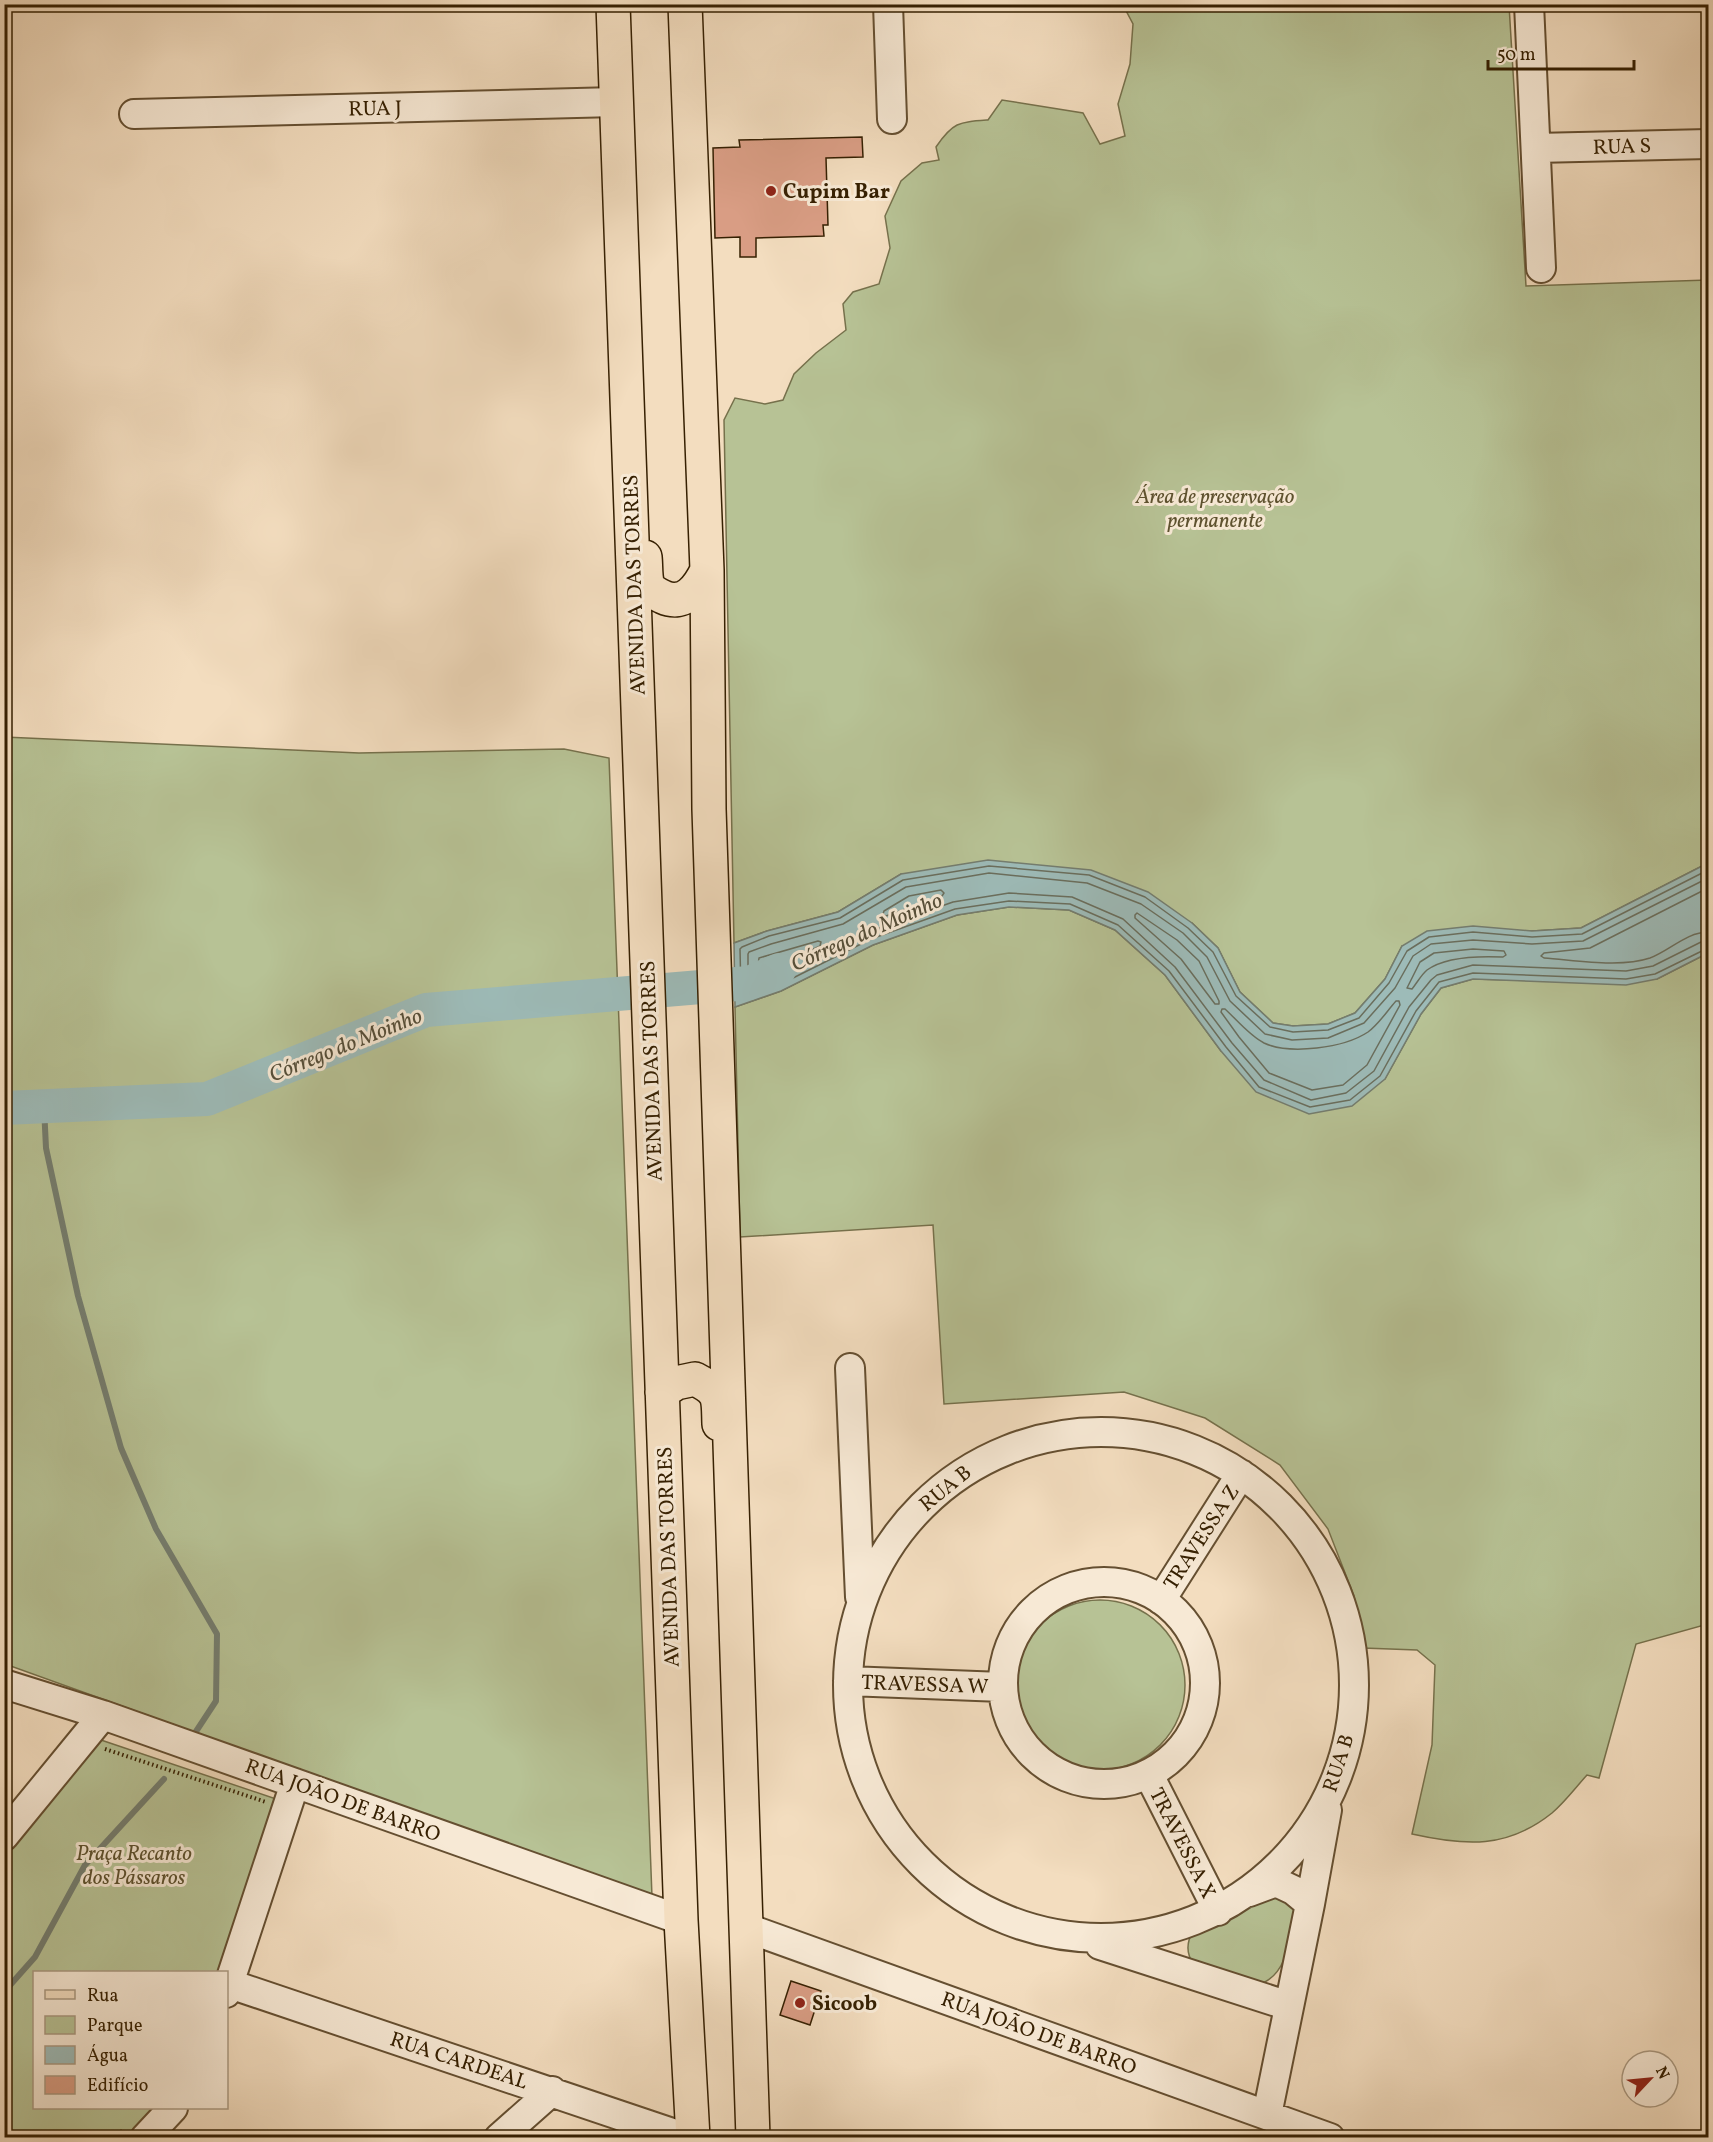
<svg xmlns="http://www.w3.org/2000/svg" width="1713" height="2142" viewBox="0 0 1713 2142" font-family="Vollkorn,serif">
<rect width="100%" height="100%" fill="#f3ddbf"/>
<filter id="stains"><feTurbulence type="fractalNoise" baseFrequency=".00333" numOctaves="4"/><feColorMatrix values="0 0 0 0 .2 0 0 0 0 .09 0 0 0 0 .02 0 0 0 .5 -.17"/></filter>
<radialGradient id="worn" r=".72"><stop offset=".6" stop-color="#630" stop-opacity="0"/><stop offset="1" stop-color="#630" stop-opacity=".3"/></radialGradient>
<path fill="#b7c295" stroke="#76714c" stroke-width="1.5" d="M1123,5H1509L1526,286L1708,280V863L1581,928L1532,931L1402,946L1385,979L1355,1013L1328,1024L1293,1026L1273,1023L1240,992L1218,948L1192,923L901,874L838,912L767,931L734,943L724,420L735,398L765,404L783,400L794,374L816,353L846,330L843,304L853,292L879,284L890,248L885,216L901,181L922,163L939,160L936,147C953,122 959,122 988,120L1002,100L1083,113L1100,144L1125,136L1118,104L1130,64L1133,24Z
M4,737L359,753L564,749L609,758L652,1897L5,1664Z
M1009,907L1069,910L1115,930L1165,975L1221,1051L1385,1079L1421,1014L1441,988L1473,979L1546,981L1657,979L1708,953V1624L1636,1644L1599,1778L1587,1775C1576,1787 1565,1802 1552,1813C1507,1849 1466,1846 1412,1834L1432,1745L1435,1665L1417,1650L1363,1648L1354,1596L1328,1529L1280,1465L1205,1418L1124,1392L944,1404L933,1225L740,1237L735,1007L781,991L873,945L957,915Z
M1015 1685a85 85 0 1 1 170 0a85 85 0 1 1-170 0Z
M98,1739L279,1800L223,1972H34V2108H165L136,2137L5,2138V1854Z
M1282,1893L1295,1910C1289,1938 1289,1976 1257,1985L1194,1965C1186,1954 1186,1943 1193,1931L1259,1894Z"/>
<path fill="#9dbbb8" stroke="#747d6f" stroke-width="1.5" d="M988,860L1091,870L1148,892L1192,923L1218,948L1240,992L1273,1023L1293,1026L1328,1024L1355,1013L1385,979L1402,946L1427,931L1473,926L1532,931L1581,928L1708,863V953L1657,979L1626,985L1473,979L1441,988L1421,1014L1385,1079L1352,1106L1309,1114L1256,1092L1221,1051L1165,975L1115,930L1069,910L1009,907L957,915L873,945L781,991L735,1007L734,943L767,931L838,912L901,874Z"/>
<g fill="none" stroke-linecap="round" stroke-linejoin="round">
<path stroke="#6a6e5d" stroke-width="1.5" d="M1708,870L1582,934L1532,937L1473,932L1429,937L1407,951L1389,983L1359,1018L1328,1030L1293,1032L1270,1027L1236,996L1213,952L1188,928L1145,897L1089,875L989,866L903,880L840,918L769,936L742,947L740,949L741,994L745,997L779,985L871,939L955,909L1009,901L1070,904L1118,925L1169,971L1226,1047L1259,1087L1310,1107L1350,1100L1380,1076L1416,1011L1439,982L1473,973L1626,979L1655,974L1708,948
M1708,878L1583,941L1532,944L1473,940L1431,944L1413,956L1395,988L1364,1023L1328,1038L1292,1040L1265,1034L1230,1001L1207,957L1183,933L1141,904L1087,883L989,873L906,887L843,924L771,944L749,952L748,954V984L752,987L776,978L868,932L953,902L1009,893L1072,897L1123,919L1175,967L1232,1043L1264,1080L1311,1100L1346,1093L1374,1071L1409,1007L1431,980L1437,975L1473,965L1626,971L1653,966L1701,942L1708,941
M1708,888L1590,948L1544,953L1541,956L1544,958C1575,960 1620,968 1650,958C1669,951 1687,932 1708,932
M941,890L944,893L942,896L886,916L883,914L884,911L909,896Z
M1137,913L1177,940L1199,961L1219,1001V1004H1215L1181,959L1135,918V915Z
M818,941L821,942L820,946L760,974L757,973L759,958Z
M1473,949L1504,951L1506,955L1503,957C1481,956 1446,956 1427,970C1421,975 1417,983 1412,989L1407,988L1420,962L1434,953Z
M1396,1001H1399L1400,1005L1367,1065L1343,1085L1312,1090L1269,1073L1239,1037L1221,1012L1222,1009H1225C1237,1020 1250,1036 1264,1043C1290,1055 1344,1048 1368,1032C1379,1024 1387,1011 1396,1001Z"/>
<path stroke="#747d6f" stroke-width="6" d="M44,1107L46,1148L78,1296L121,1448L156,1529L217,1634L216,1701L195,1733
M4,1992L35,1957L85,1865L164,1779"/>
<path stroke="#9dbbb8" stroke-width="34" d="M4,1108L207,1099L426,1010L749,983L779,970"/>
</g>
<path fill="#d99d84" stroke="#362002" stroke-width="1.5" d="M862,137L863,157L826,158L828,225H823L824,236L756,238V257H740V237L715,238L713,148L740,147L739,140Z
M791,1981L821,1991L810,2025L780,2015Z"/>
<g fill="none" stroke-linecap="round" stroke-linejoin="round">
<g stroke="#654f31" stroke-width="32">
<path id="minor" d="M888,4L892,119
M1529,4L1541,268
M134,114L616,102
M1536,148L1708,144
M850,1368L860,1597
M848 1685a253 253 0 1 1 506 0a253 253 0 1 1-506 0Z
M1003 1683a101 101 0 1 1 202 0a101 101 0 1 1-202 0Z
M1161,1600L1241,1474
M848,1681L1002,1687
M4,1684L103,1715L681,1920
M1149,1775L1218,1911
M4,1836L103,1715
M1249,1892L1276,1882L1293,1890L1310,1904
M747,1928L1330,2138
M1100,1945L1289,2006
M230,1984L687,2138
M226,1993L295,1783
M1267,2115L1310,1904L1327,1810
M145,2138L173,2108
M499,2138L552,2091"/>
</g>
<g stroke="#362002" stroke-width="36">
<path id="major" d="M613,4L681,1920L693,2138
M685,4L707,570L709,809L753,2138
M645,557C646,566 645,578 648,586C652,592 657,594 663,597C685,607 699,587 707,570
M662,1392L676,1383L695,1379C721,1392 718,1397 719,1424"/>
</g>
<path stroke="#362002" stroke-width="4" stroke-dasharray="1.5 3" stroke-linecap="butt" d="M105,1749L266,1802
M115,2138L123,2130"/>
<use href="#minor" stroke="#f7e9d5" stroke-width="28"/>
<use href="#major" stroke="#f3ddbf" stroke-width="33"/>
</g>
<g fill="#8f2418" stroke="#f7e9d5" stroke-width="2">
<circle cx="771" cy="191" r="6"/>
<circle cx="800" cy="2003" r="6"/>
</g>
<g text-anchor="middle" stroke-width="6" stroke-linejoin="round" paint-order="stroke">
<g font-size="21" fill="#362002" stroke="#f7e9d5">
<text transform="translate(375 108) rotate(-1)" y="7">RUA J</text>
<text transform="translate(1622 146) rotate(-2)" y="7">RUA S</text>
<text transform="translate(634 585) rotate(-92)" y="7">AVENIDA DAS TORRES</text>
<text transform="translate(651 1071) rotate(-92)" y="7">AVENIDA DAS TORRES</text>
<text transform="translate(945 1488) rotate(-39)" y="7">RUA B</text>
<text transform="translate(1201 1537) rotate(-57)" y="7">TRAVESSA Z</text>
<text transform="translate(668 1557) rotate(-92)" y="7">AVENIDA DAS TORRES</text>
<text transform="translate(925 1684) rotate(2)" y="7">TRAVESSA W</text>
<text transform="translate(1338 1763) rotate(-72)" y="7">RUA B</text>
<text transform="translate(343 1800) rotate(20)" y="7">RUA JOÃO DE BARRO</text>
<text transform="translate(1183 1843) rotate(63)" y="7">TRAVESSA X</text>
<text transform="translate(1039 2033) rotate(20)" y="7">RUA JOÃO DE BARRO</text>
<text transform="translate(459 2060) rotate(18)" y="7">RUA CARDEAL</text>
</g>
<g font-size="21" font-weight="bold" fill="#362002" stroke="#f7e9d5" text-anchor="start">
<text x="783" y="198">Cupim Bar</text>
<text x="812" y="2010">Sicoob</text>
</g>
<g font-size="21" font-style="italic" fill="#5d512e" stroke="#f7e9d5">
<text x="1215" y="503">Área de preservação<tspan x="1215" dy="24">permanente</tspan></text>
<text x="134" y="1860">Praça Recanto<tspan x="134" dy="24">dos Pássaros</tspan></text>
</g>
<g font-size="22" font-style="italic" fill="#554e39" stroke="#f7e9d5">
<text transform="translate(866 931) rotate(-24)" y="8">Córrego do Moinho</text>
<text transform="translate(345 1044) rotate(-22)" y="8">Córrego do Moinho</text>
</g>
</g>
<rect width="1713" height="2142" fill="none" stroke="#f3ddbf" stroke-width="24"/>
<rect x="6" y="6" width="1701" height="2130" fill="none" stroke="#362002" stroke-width="3"/>
<rect x="12" y="12" width="1689" height="2118" fill="none" stroke="#362002" stroke-width="1.5"/>
<rect x="33" y="1971" width="195" height="138" fill="#f7e9d5" stroke="#aa9981" stroke-width="1.5"/>
<rect x="45" y="1990" width="30" height="9" fill="#f3ddbf" stroke="#aa9981" stroke-width="1.5"/>
<text x="87" y="2001" font-size="18" fill="#362002">Rua</text>
<rect x="45" y="2016" width="30" height="18" fill="#b7c295" stroke="#aa9981" stroke-width="1.5"/>
<text x="87" y="2031" font-size="18" fill="#362002">Parque</text>
<rect x="45" y="2046" width="30" height="18" fill="#9dbbb8" stroke="#aa9981" stroke-width="1.5"/>
<text x="87" y="2061" font-size="18" fill="#362002">Água</text>
<rect x="45" y="2076" width="30" height="18" fill="#d99d84" stroke="#aa9981" stroke-width="1.5"/>
<text x="87" y="2091" font-size="18" fill="#362002">Edifício</text>
<g transform="translate(1650 2079) rotate(64)"><circle r="28" fill="#f7e9d5" stroke="#aa9981" stroke-width="1.5"/>
<path d="M0-4.5L10 22L0 15L-10 22Z" fill="#8f2418"/>
<text y="-9" font-size="16" font-weight="bold" text-anchor="middle" fill="#362002">N</text>
</g>
<path d="M1488 60v9h146v-9" fill="none" stroke="#362002" stroke-width="3"/>
<text x="1497" y="60" font-size="18" fill="#362002" stroke="#f7e9d5" stroke-width="4.5" paint-order="stroke">50 m</text>
<rect width="100%" height="100%" filter="url(#stains)"/>
<rect width="100%" height="100%" fill="url(#worn)"/>
</svg>
